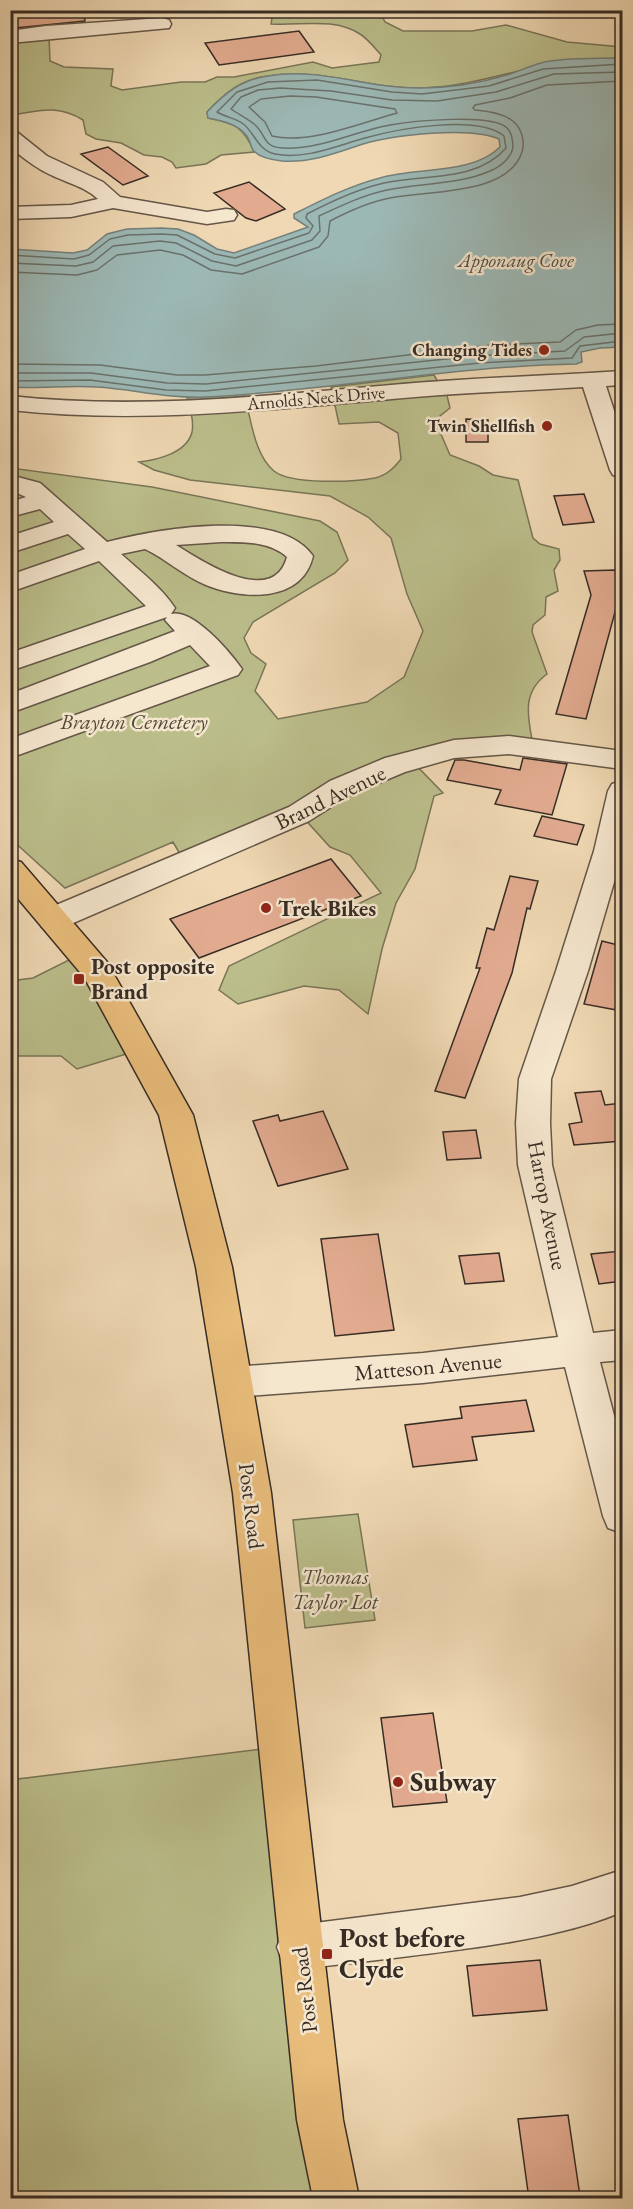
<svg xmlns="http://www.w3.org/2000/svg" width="633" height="2209" viewBox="0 0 633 2209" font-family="'EB Garamond',serif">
<rect width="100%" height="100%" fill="#efd8b3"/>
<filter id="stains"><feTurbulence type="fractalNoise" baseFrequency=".00333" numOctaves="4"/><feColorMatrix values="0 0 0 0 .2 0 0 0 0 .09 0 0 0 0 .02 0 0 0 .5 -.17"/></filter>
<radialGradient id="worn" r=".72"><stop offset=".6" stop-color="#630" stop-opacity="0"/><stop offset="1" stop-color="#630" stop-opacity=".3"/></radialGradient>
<path fill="#bbbe8b" stroke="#797558" stroke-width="1.5" d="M277,11C312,11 345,14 380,12L385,22L403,31H472L506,25L567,42L622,47V58C602,59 579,58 558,62C513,71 470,86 423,88C370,90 323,67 268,76C241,79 225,93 207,112L208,118C234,123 244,127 254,152L221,155L206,164L176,168L172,162L162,157L144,155L121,143L96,139L86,134L83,120C57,104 39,111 11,115V41L49,37L50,61L64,67L113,69L111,86L122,90L181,82H205L217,77H234L313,62L332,68L379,62L381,55C375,48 368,39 360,34C333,17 301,26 271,24L273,12Z
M434,375L441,387H445L450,408L440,416L437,425L450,455L479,466L493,475L518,480L533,538L540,544L559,549L560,560L554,570L558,591L546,597L545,615L533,625L532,632L547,674C521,693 528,717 533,745L412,761L443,793L434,796L415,869L396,903L382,949L368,1014L339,990L304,986L238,1004L219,990L229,966L381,893L350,855L330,847L300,814L184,861L173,842L65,888L11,839V468L152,487L320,521L337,532L348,560L335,573L253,622L244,638L251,653L266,664L255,691L278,719L367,702L404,677L423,631L407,594L391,538L368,517L330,496L190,480L154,470L139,462C157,460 187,453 192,432C194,422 190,407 187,398L244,394C251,418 254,455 274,471C291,485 354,482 375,478C387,475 394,468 401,459L398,433L379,422L339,424L331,387Z
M83,953L136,1051L77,1069L61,1056H11L10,981L33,978Z
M358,1514L375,1620L305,1628L293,1520Z
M279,1747L325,2091L345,2198H11L10,1780Z"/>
<path fill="#9cb8b5" stroke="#74807b" stroke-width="1.5" d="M622,58V347L600,348L581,352L582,362L576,364C452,366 329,391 205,397C168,399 133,389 97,387C68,385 39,389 11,387V249L73,253L87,250L107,234L127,229L161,228L178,229L194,235L217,249L234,253L308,227L294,218V214C322,200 349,186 380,178C417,167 472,175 500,147L499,139C470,126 394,135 363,144C336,153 311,163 282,161C273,160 259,158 253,150C250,145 250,138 245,134C236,123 221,121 208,118L207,112C225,93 241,80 268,76C320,67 369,89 421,88C449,88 480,83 507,75C518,72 529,66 541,63C564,57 598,59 622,58Z"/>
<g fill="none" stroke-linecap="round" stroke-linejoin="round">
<path stroke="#6a726c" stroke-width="1.5" d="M290,96L316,97L395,109L397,113C361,123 308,145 272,136L265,122L249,107L261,99Z
M10,255L74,259L89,255L110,239L128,235L161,234L177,235L215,254L235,258L309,233L313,226L306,218L307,214C332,201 357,189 384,183C425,174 477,182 506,148L504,136C477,114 397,129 365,138C336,146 305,160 275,154C257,150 255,132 242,123C235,118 225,117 217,112L237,92L268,82L317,80L392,92L422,94L489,86L543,69L622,64
M10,263L76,266L93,262L113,246L160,241L176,243L212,261L236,266L312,240L320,231L319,216C341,206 363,195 387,190C421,183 458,185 490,171C500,167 513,157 513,145C512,138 512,133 507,128C492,113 413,121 390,125C355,131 320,150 283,148C261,147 267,134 254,124C247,118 238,114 231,109L241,97L258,90L280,88L331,91L392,100L437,101L496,92L554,74L622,72
M10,272L77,275L97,270L117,255L160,250L183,255L211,270L242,274L319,247L328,236L330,221C349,211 369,202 390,198C427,190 508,196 522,152C525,142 522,129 514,122C504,113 488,111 475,110L473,108L475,105L510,98L547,85L622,81
M10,364L100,365L177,375H205L316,366L491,345L560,342L576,330L598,325L622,324
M10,373H91L167,383L206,384L475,356L565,351L584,337L622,333
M10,381L90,380L166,390L205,391L480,363L572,358L580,346L622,341"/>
</g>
<path fill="#e2ab90" stroke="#372c24" stroke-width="1.5" d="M10,10H84L85,21L15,28L10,23Z
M299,31L314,52L219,65L205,43Z
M108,147L148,176L123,185L81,154Z
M249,182L285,209L256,221L246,218L214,193Z
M466,419L488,420V442H466Z
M584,494L594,522L563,525L554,496Z
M615,570L621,590L586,719L556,714L591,595L584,571Z
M523,758L567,764L552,815L495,804L501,790L447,780L455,760H464L520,770Z
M542,816L584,825L577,845L534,836Z
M331,859L361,896L199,958L170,919Z
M510,876L538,881L530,909L527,908L512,973L465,1098L435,1091L480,968H476L487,928L494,930Z
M602,941L622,946V1011L584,1004Z
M601,1091L605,1105L622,1103V1141L574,1145L569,1124L582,1122L575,1093Z
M323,1111L348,1169L278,1186L253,1121L278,1115L280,1121Z
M476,1130L481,1158L447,1160L443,1132Z
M378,1234L394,1330L335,1336L321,1239Z
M622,1251V1281L599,1284L591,1254Z
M499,1253L504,1281L465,1284L459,1256Z
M526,1400L534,1431L472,1437L477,1460L413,1467L405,1425L462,1418L460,1407Z
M433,1713L447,1802L393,1807L381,1718Z
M540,1960L547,2010L473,2016L467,1966Z
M568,2115L580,2196L529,2199L518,2119Z"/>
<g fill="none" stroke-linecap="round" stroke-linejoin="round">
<g stroke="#655748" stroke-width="3">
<path id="minor" d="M162,18L169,20L171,24L169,28L10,43V31L46,26Z
M10,130L17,132L47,156L103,182L120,197L207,212L226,209L234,210L237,215L234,220L207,224L113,208L71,217L10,219V207L71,205L98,199C84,186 67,183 51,175C36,168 23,158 10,147Z
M622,371V385L606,386L622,435V477L613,475L610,470L583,387C519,391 455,393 392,399C264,410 139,424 10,410V396C138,410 263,396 391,385C468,378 545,376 622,371Z
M10,475L40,483L107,542C157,529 279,507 313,556C302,603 243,600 206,585C184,576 166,559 145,549L121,554C140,571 161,587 175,608L171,614C193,608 230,652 242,669L238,675L10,758V739L210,666L190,645L150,662L10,713V694L175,631L165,620L167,617L10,671V653L146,606L99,561L10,592V575L85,549L68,534L10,553V536L54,522L40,509L10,517V502L26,497L10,490ZM221,542C243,542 269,541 287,557C273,609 200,560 176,545Z
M509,736L622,751V769L509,754L454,758L405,772L350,795L309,821L64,927L53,930L42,927L38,919L42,911L289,807L330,781L385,758L454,740Z
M622,781V855L588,971L551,1079L550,1123L552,1165L593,1333L622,1330V1360L600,1362L622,1446V1533L608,1528L603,1516L565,1367L423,1383L233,1397L220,1393L215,1382L220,1371L233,1367L423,1353L558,1337L518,1165L516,1123L519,1079L556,971L594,851L608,791L612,784Z
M622,1870V1912C578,1930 532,1939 485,1946C423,1955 361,1962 299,1969L283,1963L277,1947L283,1931L299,1925L520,1897L572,1886Z"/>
</g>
<g stroke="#372c24" stroke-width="3">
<path id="major" d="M10,859L21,862L107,962L193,1115L232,1267L271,1493L343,2120L359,2198H313L297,2120L233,1493L196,1267L159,1115L84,977L10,889Z"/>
</g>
<use href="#minor" fill="#f5e6ce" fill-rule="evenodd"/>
<use href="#major" fill="#e8bc7a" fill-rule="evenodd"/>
</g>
<g fill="#8f2418" stroke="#f5e6ce" stroke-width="2">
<circle cx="544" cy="350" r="6"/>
<circle cx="547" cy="426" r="6"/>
<circle cx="266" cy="908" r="6"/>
<rect x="73" y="973" width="12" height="12" rx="3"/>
<circle cx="398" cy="1782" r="6"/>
<rect x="321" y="1948" width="12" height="12" rx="3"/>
</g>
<g text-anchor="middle" stroke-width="5" stroke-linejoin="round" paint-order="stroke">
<g font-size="18" font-weight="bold" fill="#372c24" stroke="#f5e6ce" text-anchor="end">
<text x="532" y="356">Changing Tides</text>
<text x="535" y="432">Twin Shellfish</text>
</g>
<g font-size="18" fill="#372c24" stroke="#f5e6ce">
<text transform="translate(316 398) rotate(-5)" y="6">Arnolds Neck Drive</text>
</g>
<g font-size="20" font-style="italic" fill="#504f48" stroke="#f5e6ce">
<text x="516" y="267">Apponaug Cove</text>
</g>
<g font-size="22" font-style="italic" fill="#514939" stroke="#f5e6ce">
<text x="134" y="729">Brayton Cemetery</text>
<text x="335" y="1584">Thomas<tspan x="335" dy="25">Taylor Lot</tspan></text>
</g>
<g font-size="22" fill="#372c24" stroke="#f5e6ce">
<text transform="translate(330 797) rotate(-26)" y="8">Brand Avenue</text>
<text transform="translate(548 1205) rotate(79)" y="8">Harrop Avenue</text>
<text transform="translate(428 1366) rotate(-5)" y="8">Matteson Avenue</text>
<text transform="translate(252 1506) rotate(83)" y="8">Post Road</text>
<text transform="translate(304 1990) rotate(-97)" y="8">Post Road</text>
</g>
<g font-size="22" font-weight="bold" fill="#372c24" stroke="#f5e6ce" text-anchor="start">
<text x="278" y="916">Trek Bikes</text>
<text x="91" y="974">Post opposite<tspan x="91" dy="25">Brand</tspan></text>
</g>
<g font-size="27" font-weight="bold" fill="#372c24" stroke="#f5e6ce" text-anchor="start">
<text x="410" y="1791">Subway</text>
<text x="339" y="1947">Post before<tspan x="339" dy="31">Clyde</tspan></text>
</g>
</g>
<rect width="633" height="2209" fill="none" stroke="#efd8b3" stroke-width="36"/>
<rect x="12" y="12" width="609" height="2185" fill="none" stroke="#372c24" stroke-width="3"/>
<rect x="18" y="18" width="597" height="2173" fill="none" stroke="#372c24" stroke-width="1.5"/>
<rect width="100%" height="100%" filter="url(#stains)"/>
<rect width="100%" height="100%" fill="url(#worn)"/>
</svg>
